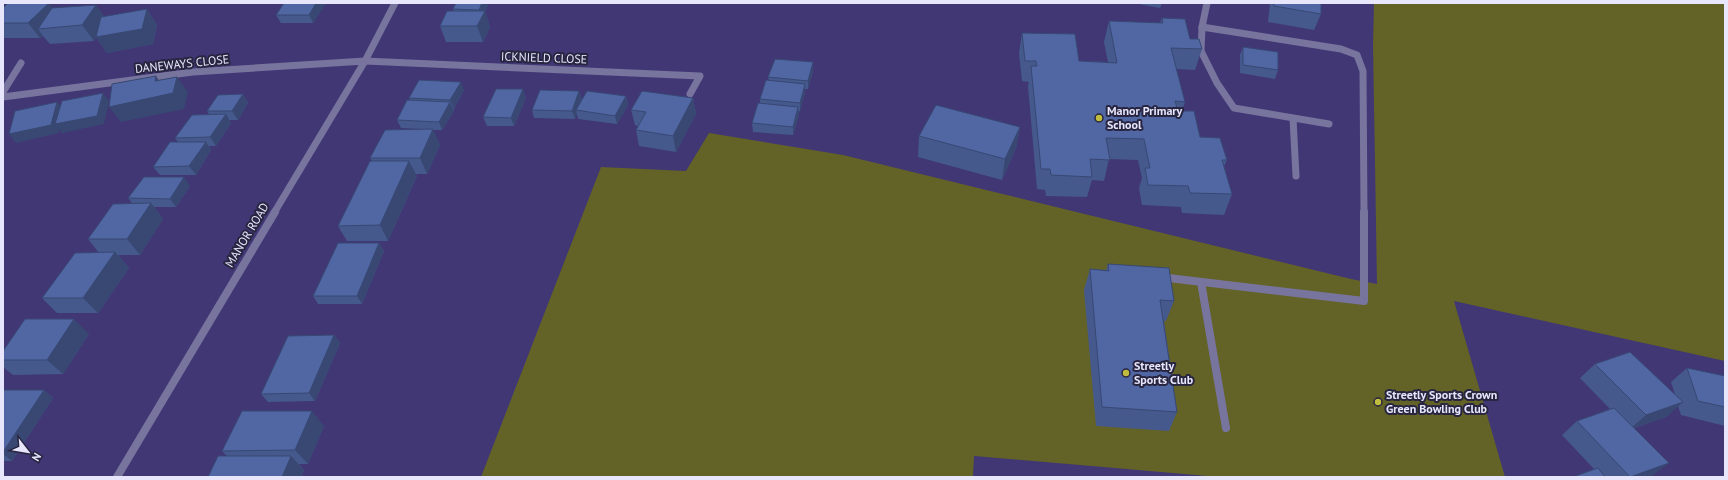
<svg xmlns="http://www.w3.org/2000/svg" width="1728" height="480" viewBox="0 0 1728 480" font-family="'PT Sans',sans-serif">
<rect width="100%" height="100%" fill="#413775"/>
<path fill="#636227" d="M1374,3H1725V361L1454,301L1505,477H1219L974,456L973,477H481L601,167L686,171L709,133L843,155L1351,279L1377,284L1373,45Z"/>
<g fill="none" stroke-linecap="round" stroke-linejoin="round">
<path stroke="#77749e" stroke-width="7" d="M1293,118L1296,176
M1329,124L1234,108L1217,83L1201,51L1202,27L1341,49L1357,55L1363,71L1364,213"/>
<path stroke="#77749e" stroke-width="8" d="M1160,277L1364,301V212
M1201,282L1226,428"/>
<path stroke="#77749e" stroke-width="7" d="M1202,27L1207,3
M3,92L21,63
M3,97L193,72L365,61L700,76L690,94
M274,213L365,61L395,3"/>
<path stroke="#77749e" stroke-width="8" d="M117,477L275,212"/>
</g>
<path fill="#45598d" d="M284,3H326L313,23H281L276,15Z
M456,3H489L485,12L490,27L483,42H446L440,26L453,11V9Z
M1134,3H1162L1160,8Z
M1270,3H1321V14L1314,30L1268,22Z
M3,8H53L104,17L147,9L157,25L153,44L107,53L96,37L94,41L50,44L43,36L40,38H3Z
M1162,18L1190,39L1202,49L1195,70L1176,69L1185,102L1182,111L1200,137L1227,160L1224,166L1232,194L1224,215L1182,213L1181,207L1142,205L1139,188L1142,178L1138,160L1109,159L1104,181L1092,180L1087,197L1046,196L1045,190L1037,189L1028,86L1029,82L1022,81L1019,53L1022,33L1079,61L1108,62L1104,42L1109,21L1160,23Z
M1243,47L1278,70L1275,79L1240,73V55Z
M813,71L808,89H805V92L800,111H799V115L793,135L753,132L752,123L760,103V99L769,81L768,77Z
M464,90L454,109H453L454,111L442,130H433L440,145L427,174H416L417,176L413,185L388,241H347L338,226L372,161L370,158L420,129L401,128L397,120L410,101L409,98Z
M579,91L582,100L626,96L628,105L617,124L578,119L577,114L575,119L534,118L532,110Z
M243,94L248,103L238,120H229L231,123L216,146H209L211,150L196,175H160L153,167L178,142L175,138L209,114L207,111Z
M526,98L514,126H487L483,117Z
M693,98L696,114L676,152L639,146L636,130L638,126L635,125L631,110Z
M1020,127L1016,148L1002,180L918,157L919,136Z
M190,186L176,207H154L163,219L140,255H118L129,268L98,313H57L42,298L99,253L88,239L132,203L128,198Z
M379,243L384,251L362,304H318L313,296Z
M1108,264L1174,301L1166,321H1164L1177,412L1169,431L1096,426L1084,290L1090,269L1106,270Z
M89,334L63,374L13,375L3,367V351Z
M334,335L340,343L315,401L268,402L261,394Z
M1595,364L1675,394L1671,382L1687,368L1725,376V426L1681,415L1678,406L1666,417L1634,428L1651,477H1573L1594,469L1562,435L1577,421L1610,409L1580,378Z
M3,390H44L53,398L12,461H3Z
M324,426L308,464H299L304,470L301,477H208L227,456L222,451Z"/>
<path fill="#384873" d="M49,3L61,18L38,29L43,36L40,38L28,23Z
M316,3H326L313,23L309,15Z
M482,3H489L485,12L490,27L483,42L477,26L482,18L479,10Z
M96,5L107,20L147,9L157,25L153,44L107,53L96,37L94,41L82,25Z
M813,62V71L808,89V81Z
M156,76L166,92L177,77L188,92L184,109L121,122L109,107L155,81Z
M461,82L464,90L454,109L450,100Z
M805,84V92L800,111V103Z
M523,89L526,98L514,126L511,118Z
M579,91L582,100L576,110L577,114L575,119L572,111Z
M103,93L109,101L104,124L62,133L59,129V133L16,143L9,134L57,102L64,110Z
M243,94L248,103L238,120L232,111Z
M626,96L628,105L617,124L615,116Z
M693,98L696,114L676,152L673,136Z
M450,102L454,111L442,130L439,122Z
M798,107L799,115L793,135V127Z
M226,114L231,123L216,146L210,137Z
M1020,127L1016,148L1002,180L1005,159Z
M433,129L440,145L427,174L420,158Z
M206,142L211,150L196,175L189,166Z
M409,161L417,176L388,241L380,225Z
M184,177L190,186L176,207L170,199Z
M151,203L163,219L140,255L127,239Z
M379,243L384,251L362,304L357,296Z
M115,252L129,268L98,313L83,298Z
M74,319L89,334L63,374L47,360Z
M334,335L340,343L315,401L309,393Z
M44,390L53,398L12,461L3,454V452Z
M1683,402L1666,417L1630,429L1646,415Z
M312,411L324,426L308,464L295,450Z
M291,456L304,470L301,477H282Z
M1669,463L1651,477H1630Z"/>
<path fill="#5067a4" stroke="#384873" d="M8,3H49L28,23H3V8Z
M284,3H316L309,15H276Z
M456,3H482L479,10L453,9Z
M1274,3H1321V14L1274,6Z
M96,5L82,25L38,29L52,8Z
M147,9L142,29L96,37L101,17Z
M447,11H485L477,26H440Z
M1162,18L1185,19L1190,39H1199L1202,49L1171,48L1185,102L1175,101L1178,111H1194L1200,137L1220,138L1227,160H1222L1232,194L1190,193L1188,186L1148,185L1145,168H1150L1144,139L1106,138L1110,160L1090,159L1092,177L1051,175L1050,169H1041L1031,66H1037L1036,61H1025L1022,33L1075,34L1079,61L1117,63L1109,21L1163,23Z
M1243,47L1278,52V70L1243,65Z
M775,59L813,62L808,81L768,77Z
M156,76L155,81L177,77L173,93L109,107L112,84Z
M419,80L461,82L450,100L409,98Z
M766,80L805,84L800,103L760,99Z
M496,89H523L511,118L483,117Z
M540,90L579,91L572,111L532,110Z
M587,91L626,96L615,116L576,110Z
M642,91L693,98L673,136L636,130L646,112L631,110Z
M103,93L97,116L55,124L62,101Z
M243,94L232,111H207L218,95Z
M407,100L450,102L439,122L397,120Z
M57,102L51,125L9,134L15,111Z
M758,103L798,107L793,127L752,123Z
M936,105L1020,127L1005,159L919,136Z
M226,114L210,137L175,138L192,115Z
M433,129L420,158H370L385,130Z
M170,142H206L189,166L153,167Z
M370,161H409L380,225L338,226Z
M144,177H184L170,199L128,198Z
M151,203L127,239H88L113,204Z
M338,243H379L357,296H313Z
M115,252L83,298H42L75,253Z
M1108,264L1169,268L1174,301L1160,300L1177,412L1102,407L1090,269L1109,271Z
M25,319H74L47,360H3V351Z
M334,335L309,393L261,394L288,336Z
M1630,352L1683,402L1646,415L1595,364Z
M1687,368L1725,376V407L1698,401Z
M3,390H44L3,452Z
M1614,408L1669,463L1630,477L1577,421Z
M242,411H312L295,450L222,451Z
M218,456H291L282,477H208Z
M1598,468L1605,477H1573Z"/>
<g fill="#c1bd3f" stroke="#282540" stroke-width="1.5">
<circle cx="1099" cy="118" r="4"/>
<circle cx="1126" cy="373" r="4"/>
<circle cx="1378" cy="402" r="4"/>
</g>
<g text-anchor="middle" stroke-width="4" stroke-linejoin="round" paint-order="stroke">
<g font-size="12" fill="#e7e6fc" stroke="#282540">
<text transform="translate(544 58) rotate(2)" y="4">ICKNIELD CLOSE</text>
<text transform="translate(182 64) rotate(-6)" y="4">DANEWAYS CLOSE</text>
<text transform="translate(247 235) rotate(-59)" y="4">MANOR ROAD</text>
</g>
<g font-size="12" font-weight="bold" fill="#e7e6fc" stroke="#282540" text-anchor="start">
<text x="1107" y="115">Manor Primary<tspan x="1107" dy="14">School</tspan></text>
<text x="1134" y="370">Streetly<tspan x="1134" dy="14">Sports Club</tspan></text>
<text x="1386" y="399">Streetly Sports Crown<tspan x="1386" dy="14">Green Bowling Club</tspan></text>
</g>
</g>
<rect width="1728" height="480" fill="none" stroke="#e7e6fc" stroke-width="8"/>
<g transform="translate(28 452) rotate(121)" stroke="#282540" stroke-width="3" paint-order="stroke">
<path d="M0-3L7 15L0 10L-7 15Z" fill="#e7e6fc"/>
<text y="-6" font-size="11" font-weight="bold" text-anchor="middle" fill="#e7e6fc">N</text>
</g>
</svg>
